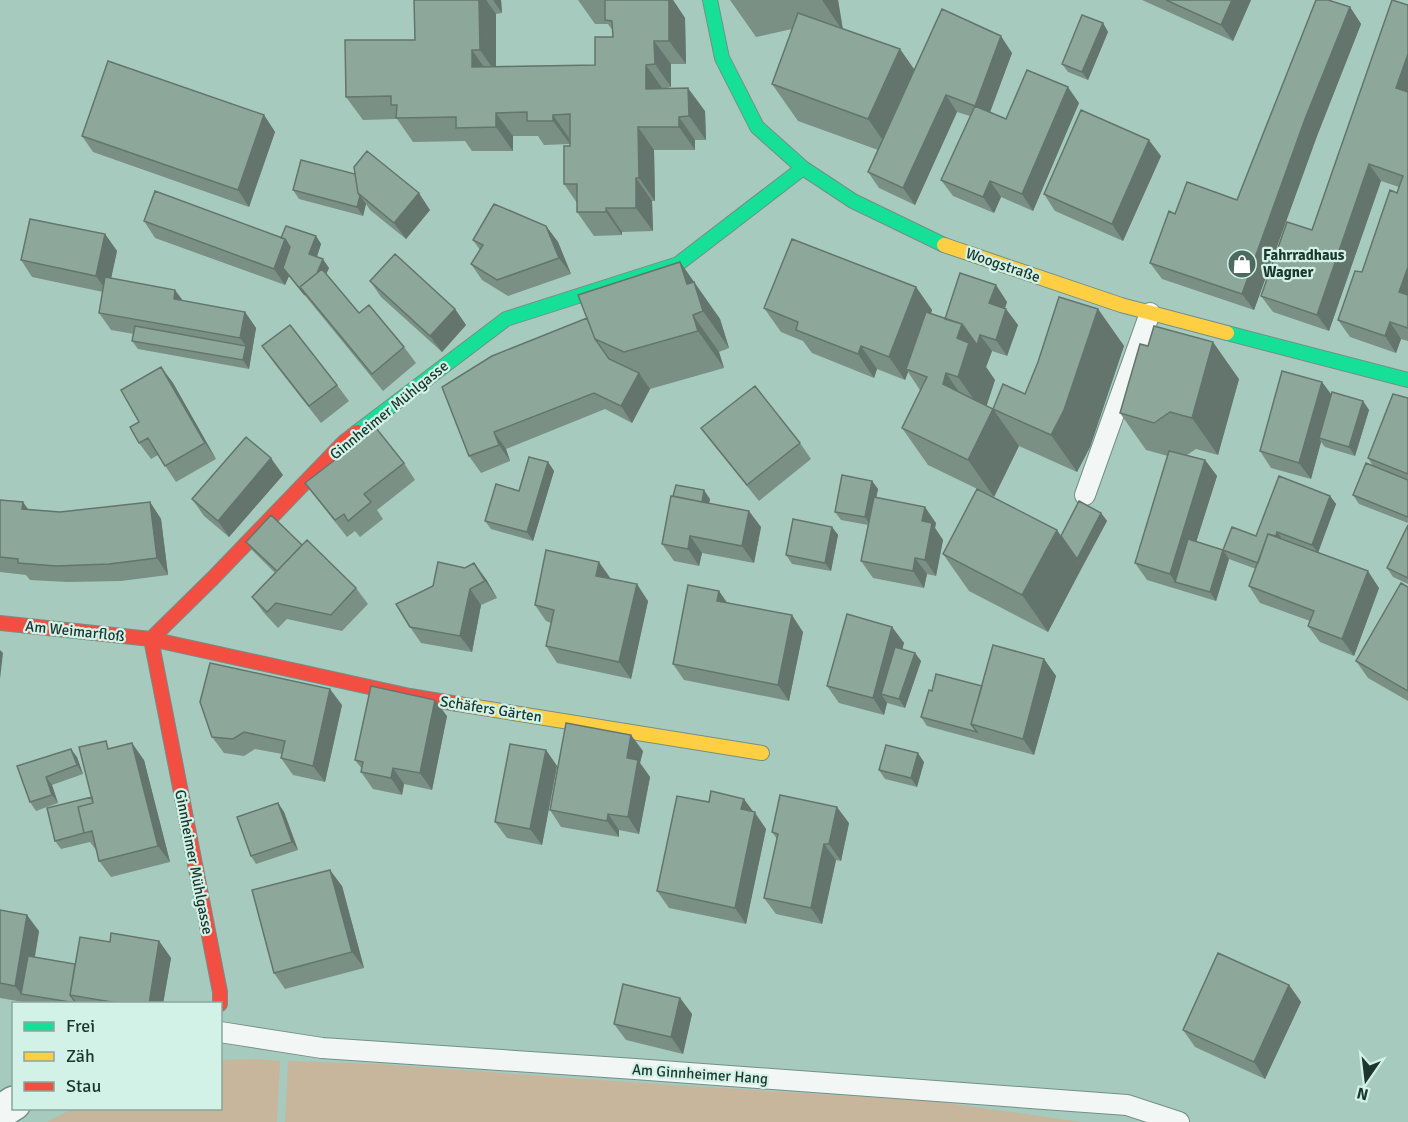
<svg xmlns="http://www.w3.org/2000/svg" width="1408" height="1122" viewBox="0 0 1408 1122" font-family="Signika,sans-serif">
<rect width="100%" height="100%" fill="#a7cabf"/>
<path fill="#c7b59c" d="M257,1059L280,1061L277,1122H47L72,1109L220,1108L221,1060Z
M288,1061L378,1064L641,1083L932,1101L1082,1122H285Z"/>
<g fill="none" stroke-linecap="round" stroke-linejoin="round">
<g stroke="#738f87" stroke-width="22">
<path id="lane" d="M1085,495L1150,313
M220,1032L322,1048L635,1069L1127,1105L1179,1122"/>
</g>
<g stroke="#738f87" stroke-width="36">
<path id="street" d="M0,1112L14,1103"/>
</g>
<g stroke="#738f87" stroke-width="16">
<path id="fast" d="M710,0L722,58L757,127L803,168L853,201L944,245
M1227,333L1408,380
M357,432L506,319L678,264L803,168"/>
</g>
<g stroke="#738f87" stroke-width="16">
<path id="slow" d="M944,245L1121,305L1227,333
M458,704L762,753"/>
</g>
<g stroke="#738f87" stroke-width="16">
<path id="jam" d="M0,623L151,639L410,696L458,704
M151,639L213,578L344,442L357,432
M151,639L220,992V1004"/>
</g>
<use href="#lane" stroke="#f2f7f5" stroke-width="20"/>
<use href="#street" stroke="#f2f7f5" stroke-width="33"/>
<use href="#fast" stroke="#16e098" stroke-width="14"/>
<use href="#slow" stroke="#ffcf43" stroke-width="14"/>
<use href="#jam" stroke="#f24e42" stroke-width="14"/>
</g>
<path fill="#7a9085" d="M414,0H501L502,13L496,14V66L595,65L613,37V31L608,24H595L578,0H673L685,18L686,64H671V87L662,89L705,111L706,140H695V150H654L655,201H652L653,231L622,232V235L594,236L577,212V203L564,184L570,146V138V144L544,145L538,136H513V151H472L465,141L413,142L397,119L363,120L346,97L415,40Z
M730,0H838L843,29L900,49L914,70L1012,53L990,112L1006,119L1079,103L1033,211L1001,197L994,213L953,196L941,180L970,116L957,112L915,205L879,188L868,172L878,150L798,121L772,84L792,29L756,37Z
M1142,0H1251L1233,41Z
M1408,5V341L1401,339L1396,353L1350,337L1338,320L1362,272L1399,187L1381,181L1329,331L1273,312L1261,296L1312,230Z
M1350,7L1361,24L1317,136L1254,310L1162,279L1150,263L1237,200Z
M1103,23L1108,32L1088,80L1068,72L1062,64Z
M264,115L275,132L249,207L93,152L82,136Z
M1161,156L1123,241L1055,211L1044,194Z
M301,160L430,210L406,239L370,210L366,204L363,216L299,199L293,190Z
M144,221L281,238L316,236L321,244L317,257L329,268L326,274L359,313L404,347L416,363L383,391L289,276L285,285L155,238Z
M546,226L558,242L571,274L508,296L482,280L471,264L480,250L473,240Z
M105,234L117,251L111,278L183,301L245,312L256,328L249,369L138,349L132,341L134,334L111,330L99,313L103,292L32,277L21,260Z
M680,262L720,319L729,348L719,352L724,368L650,389L632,423L605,409L506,449L510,461L481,473L469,456L587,318Z
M370,281L455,309L466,325L442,352L381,297Z
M996,285L1007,302L1005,308L1018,325L1007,356L992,351L986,367L995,380L986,406L993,409L1025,394L1098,309L1124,346L1090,447L1077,472L1019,446L994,497L928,465L902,428L920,390L908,372L905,380L877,369L874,378L812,353L803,341L781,332L764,308L916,287L932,310L931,314L945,319Z
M262,346L337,385L349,401L321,423L274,363Z
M161,367L173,383L216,459L176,482L158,455L151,459L139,443V422Z
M1239,379L1218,455L1196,449L1187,455L1205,460L1217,476L1196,542L1223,550L1256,536L1330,496L1336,504L1318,552L1379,588L1354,656L1320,642L1308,626L1310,621L1260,603L1249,586L1256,569L1229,559L1216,601L1147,580L1135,563L1168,456L1146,450L1120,413Z
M1322,382L1331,395L1363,401L1369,410L1355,456L1325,447L1321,442L1311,479L1271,468L1260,451Z
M1408,398V523L1359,504L1353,495L1373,466L1368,458Z
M701,428L800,443L811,459L759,501L713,444Z
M548,462L554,471L533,541L491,529L485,521L519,491Z
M404,463L415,480L377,510L383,519L360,537L355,531L347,537L317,499L305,483Z
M283,475L229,537L204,516L192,499Z
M872,481L878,489L876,497L936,523L935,528L943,540L936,576L927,574L924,588L873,578L861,561L868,525L841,520L835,512Z
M710,499L709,503L761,527L754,563L702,553L699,566L674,561L662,544Z
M0,500L28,510L60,512L150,502L161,519L168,575L121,581L67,582L30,580L26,575L0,572Z
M1101,513L1107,521L1048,632L969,591L943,554L1061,536Z
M1408,525V584L1393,577L1387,568Z
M832,527L838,535L831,571L792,564L786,555Z
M246,542L302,545L356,588L368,604L342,631L287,619L278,628L264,613L252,597L275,573L252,550Z
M486,579L497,598L481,605L472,652L421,643L410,627Z
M611,579L648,601L631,679L557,663L546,646L551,623L546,621L535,605Z
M1408,587V701L1368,678L1356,661Z
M719,591L727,602L803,632L789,701L684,680L673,664Z
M892,627L904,643L902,649L915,653L921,661L905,708L887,703L884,715L839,703L827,686Z
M1044,659L1056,676L1034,755L927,726L921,717L932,691L982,686Z
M342,705L325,782L293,775L281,758L282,754L255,749L244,756L224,753L212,737Z
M447,716L432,790L404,784L402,795L373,789L361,772L362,769L355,760Z
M111,748L144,760L170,862L111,877L99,861L96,850L90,842L61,849L55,841L92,797Z
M546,750L557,766L542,845L507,838L495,822Z
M643,751L640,763L650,777L639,834L619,830V837L561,827L550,810Z
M77,757L83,774L52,785L58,803L36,811L30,802L17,766Z
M924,762L917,787L885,779L879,770Z
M278,803L284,812L298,850L256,864L251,856Z
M755,812L766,829L746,924L669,908L657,891Z
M849,823L841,861L836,860L822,924L776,914L764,898L777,839L772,832Z
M342,886L364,968L285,989L274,973Z
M0,910L39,931L35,957L75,964L110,942L159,941L171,958L163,1004H35L0,998Z
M1289,985L1301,1002L1265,1079L1195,1047L1183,1030Z
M680,998L692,1014L683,1054L626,1040L614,1024Z"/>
<path fill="#63756c" d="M479,0H486L496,14V73L480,50Z
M493,0H501L502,13Z
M661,0H673L685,18L686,64L669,41Z
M822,0H838L843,31Z
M1232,0H1251L1233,41L1221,25Z
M1350,7L1361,24L1317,136L1254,310L1242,294L1305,119Z
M1103,23L1108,32L1088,80L1082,72Z
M1001,36L1012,53L986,123L975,106Z
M654,41L671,64V87L655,64Z
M900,49L926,86L894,156L868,119Z
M472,50L488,73L472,67Z
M1408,54V103L1396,88Z
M646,65L662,88V112L646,89Z
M1068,87L1079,103L1033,211L1022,194Z
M688,88L705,111L706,140L689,116Z
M946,95L957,112L915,205L903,188Z
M496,113L513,136V151L496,127Z
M264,115L275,132L249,207L238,190Z
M553,115L569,138L570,144L553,121Z
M679,117L695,140V150L679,127Z
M638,127L654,150L655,201L639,178Z
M1149,140L1161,156L1123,241L1112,224Z
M1369,164L1381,181L1329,331L1317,315Z
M636,178L652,201L653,231L636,208Z
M990,181L1001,197L994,213L983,197Z
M419,193L430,210L406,239L394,223Z
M360,196L366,204L363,216L357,207Z
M606,208L622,232V235L606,212Z
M546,226L558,242L571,274L559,258Z
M105,234L117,251L108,293L96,276Z
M316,236L321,244L315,262L309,254Z
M285,239L296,256L283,268L289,276L285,285L274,269Z
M323,259L329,268L319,289L313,282Z
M680,262L720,319L729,348L703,311L687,284Z
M1408,267V305L1399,292Z
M996,285L1007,302L1001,319L989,303Z
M916,287L932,310L909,370L906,369L908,372L905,380L889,357Z
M175,290L187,306L174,299Z
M455,309L466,325L442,352L430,336Z
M1006,309L1018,325L1007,356L996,340Z
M1098,309L1124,346L1090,447L1077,472L1051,435Z
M245,312L256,328L249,369L243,360L246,346L240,338Z
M693,315L719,352L724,368L698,331Z
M1390,322L1401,339L1396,353L1385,336Z
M962,324L980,335L992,351L986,367L995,380L984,414L958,377L957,338Z
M1213,342L1239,379L1218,455L1192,418Z
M861,346L877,369L874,378L858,354Z
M161,367L173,383L216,459L205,443Z
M639,373L650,389L632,423L621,406Z
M946,373L972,411L943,384Z
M1322,382L1334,398L1319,438L1321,442L1311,479L1299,463Z
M1363,401L1369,410L1355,456L1349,447Z
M993,409L1019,446L994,497L968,460Z
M494,432L506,449L510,461L499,445Z
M271,458L283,475L229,537L218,521Z
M1205,460L1217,476L1183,584L1175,582L1170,574Z
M548,462L554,471L533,541L527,532Z
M872,481L878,489L871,526L865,517Z
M704,490L710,499L706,517L700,508Z
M1330,496L1336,504L1318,553L1312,545Z
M23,502L35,519L22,509Z
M150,502L161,519L168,575L157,558Z
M925,507L936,523L935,528L943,540L936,576L925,560L922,521Z
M749,511L761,527L754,563L742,546Z
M1101,513L1107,521L1082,567L1077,559Z
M832,527L838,535L831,571L825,563Z
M1057,530L1082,567L1048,632L1022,595Z
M1277,532L1283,540L1265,566Z
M690,536L702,553L699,566L688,549Z
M1223,550L1229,559L1216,601L1210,592Z
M915,558L927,574L924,588L913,571Z
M599,562L611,579L596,576Z
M474,563L486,579L497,598L485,581Z
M1368,571L1379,588L1354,656L1342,639Z
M637,584L648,601L631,679L619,662Z
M470,589L481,605L472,652L460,636Z
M719,591L730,608L717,601Z
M792,615L803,632L789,701L778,685Z
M892,627L904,643L889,697L881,694L887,703L884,715L873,698Z
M0,650L3,653L0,679Z
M915,653L921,661L905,708L899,699Z
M1044,659L1056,676L1034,755L1023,739Z
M330,689L342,705L325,782L313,766Z
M435,700L447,716L432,790L420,773Z
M631,735L643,751L640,763L650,777L639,834L628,817L627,758Z
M132,743L144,760L170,862L158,846Z
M71,749L77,757L83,774L77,765Z
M546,750L557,766L542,845L530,829Z
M918,753L924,762L917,787L911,778Z
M393,768L404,784L402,795L391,778Z
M46,777L52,785L58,803L52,795Z
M744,799L766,829L746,924L735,908L741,809Z
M278,803L284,812L298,850L292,842Z
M837,807L849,823L841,861L829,844Z
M608,814L619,830V837L607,821Z
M824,844L836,860L822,924L811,908Z
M330,870L342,886L364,968L352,952Z
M27,915L39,931L28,995L21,994L15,986Z
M159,941L171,958L163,1004H149Z
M1289,985L1301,1002L1265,1079L1254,1062Z
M680,998L692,1014L683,1054L671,1037Z"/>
<path fill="#8ea79b" stroke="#63756c" stroke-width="1.5" d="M414,0H479L480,50H472V67L595,65V37H613L612,21L605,20V0H669V41H654L655,64L646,65V89L688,88L689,116L679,117V127H638L639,178H636V208H606V212H577V184H564V146H570V114L553,115V121H527V112L496,113V127L456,128V117L396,118L397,105H391V96L346,97L345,40H415Z
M1166,0H1232L1221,25Z
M1316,0H1328L1350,7L1305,119L1242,294L1150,263L1169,211L1175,214L1187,182L1237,200Z
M1392,0L1408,5V54L1396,88L1408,92V267L1399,292L1408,295V328L1390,322L1385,336L1338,320L1355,271L1362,272L1390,190L1397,193L1403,176L1369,164L1317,315L1261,296L1287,222L1312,230Z
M942,9L1001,36L975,106L1006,119L1027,70L1068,87L1022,194L990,181L983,197L941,180L975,106L946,95L903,188L868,172Z
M798,13L900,49L868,119L772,84Z
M1082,15L1103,23L1082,72L1062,64Z
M108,61L264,115L238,190L82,136Z
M1081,110L1149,140L1112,224L1044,194Z
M367,151L419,193L394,223L358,193L354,167Z
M301,160L355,174L358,193L360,196L357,207L293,190Z
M155,191L285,239L274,269L144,221Z
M494,204L546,226L559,258L497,280L471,264L483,245L473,240Z
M30,219L105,234L96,276L21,260Z
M286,226L316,236L309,254L323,259L317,273L300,287L305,295L283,268L290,247L285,239L281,238Z
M792,239L916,287L889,357L861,346L858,354L796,330L798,322L764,308Z
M395,254L455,309L430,336L370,281Z
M680,262L687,284L694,282L703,311L693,315L698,331L624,352L595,339L578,295Z
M322,269L359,313L369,305L404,347L372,374L300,287Z
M960,273L996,285L989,303L1006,309L996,340L980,335L977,345L962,324L945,319Z
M105,277L175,290L174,299L245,312L240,338L99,313Z
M1059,297L1098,309L1064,410L1051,435L993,409L1003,384L1025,394L1038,362Z
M926,312L962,324L957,338L969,343L958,377L946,373L943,384L993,409L968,460L902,428L927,377L906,369Z
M587,318L595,339L609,359L639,373L621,406L594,393L494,432L499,445L469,456L442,387L492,356Z
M290,325L337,385L309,406L262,346Z
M135,326L246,346L243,360L132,341Z
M1154,326L1213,342L1192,418L1170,412L1154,423L1120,413L1140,344L1148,346Z
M161,367L205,443L165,466L148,438L139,443L130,427L139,422L121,390Z
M1282,371L1322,382L1299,463L1260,451Z
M755,386L800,443L747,485L701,428Z
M1332,392L1363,401L1349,447L1319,438Z
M1393,394L1408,398V474L1368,458Z
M376,428L404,463L364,494L371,502L348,521L344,514L335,520L305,483Z
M246,437L271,458L218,521L192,499Z
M1169,451L1205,460L1170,574L1135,563Z
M529,457L548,462L527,532L485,521L496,484L519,491Z
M1366,463L1408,480V517L1353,495Z
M842,475L872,481L865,517L835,512Z
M1279,476L1330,496L1312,545L1277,532L1276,536L1268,534L1258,563L1223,550L1232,527L1256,536Z
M676,485L704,490L702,502L673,496Z
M977,489L1057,530L1022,595L943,554Z
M671,496L749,511L742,546L690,536L688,549L662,544Z
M874,497L925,507L922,521L932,523L925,560L915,558L913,571L861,561Z
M0,500L23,502L22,509L60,512L150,502L157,558L109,564L56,566L18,563V559L0,557Z
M1079,501L1101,513L1077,559L1061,536Z
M271,515L302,545L277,571L246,542Z
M793,519L832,527L825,563L786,555Z
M1408,525V578L1387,568Z
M1268,534L1368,571L1342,639L1308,626L1314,611L1249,586Z
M1188,539L1223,550L1210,592L1175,582Z
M307,540L356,588L331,615L276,603L267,612L252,597Z
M546,550L599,562L596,576L637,584L619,662L546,646L554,610L535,605Z
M438,562L465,568L474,563L485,581L470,589L460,636L410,627L396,604L433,586Z
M1401,583L1408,587V691L1356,661Z
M688,585L719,591L717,601L792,615L778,685L673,664Z
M847,614L892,627L873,698L827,686Z
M993,645L1044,659L1023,739L971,724Z
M895,647L915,653L899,699L881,694Z
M210,663L330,689L313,766L281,758L285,741L244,732L233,739L212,737L200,702Z
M936,674L982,686L971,724L977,732L921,717L929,690L932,691Z
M371,686L435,700L420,773L393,768L391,778L361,772L363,762L355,760Z
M566,723L631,735L627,758L638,760L628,817L608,814L607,821L550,810Z
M106,741L108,749L132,743L158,846L99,861L92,831L84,833L78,807L93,803L79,747Z
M510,744L546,750L530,829L495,822Z
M886,745L918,753L911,778L879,770Z
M71,749L77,765L46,777L52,795L30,802L17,766Z
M711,791L744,799L741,809L755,812L735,908L657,891L677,796L709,802Z
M780,795L837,807L829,844H824L811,908L764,898L778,834L772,832Z
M92,797L93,803L78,807L84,833L55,841L47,808Z
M278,803L292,842L251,856L237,817Z
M330,870L352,952L274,973L252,890Z
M0,910L27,915L15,986L0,983Z
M111,933L159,941L149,1004H123L70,995L80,937L110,942Z
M1218,953L1289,985L1254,1062L1183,1030Z
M28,956L75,964L70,995L76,1003L21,994Z
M623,984L680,998L671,1037L614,1024Z"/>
<defs>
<g id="shop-disc" transform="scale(1.5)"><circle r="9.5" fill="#4d6a61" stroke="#d2f2e7"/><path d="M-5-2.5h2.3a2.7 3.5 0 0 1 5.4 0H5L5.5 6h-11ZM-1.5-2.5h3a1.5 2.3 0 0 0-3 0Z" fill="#fff"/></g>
</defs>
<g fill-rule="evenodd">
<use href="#shop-disc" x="1242" y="264"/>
</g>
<g text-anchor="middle" stroke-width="4.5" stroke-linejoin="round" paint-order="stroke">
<g font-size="15" font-weight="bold" fill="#1c362e" stroke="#d2f2e7" text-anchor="start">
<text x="1263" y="260">Fahrradhaus<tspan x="1263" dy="17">Wagner</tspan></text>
</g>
<g font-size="15" fill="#1c362e" stroke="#d2f2e7">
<text transform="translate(1003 265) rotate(19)" y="5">Woogstraße</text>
<text transform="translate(389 410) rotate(-39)" y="5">Ginnheimer Mühlgasse</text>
<text transform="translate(75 631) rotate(6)" y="5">Am Weimarfloß</text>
<text transform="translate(491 709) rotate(9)" y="5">Schäfers Gärten</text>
<text transform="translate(194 862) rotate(79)" y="5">Ginnheimer Mühlgasse</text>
<text transform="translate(700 1074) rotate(4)" y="5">Am Ginnheimer Hang</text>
</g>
</g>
<rect x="12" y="1002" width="210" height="108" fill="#d2f2e7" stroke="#89a79d" stroke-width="1.5"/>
<rect x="24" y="1022" width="30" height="9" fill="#16e098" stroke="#89a79d" stroke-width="1.5"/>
<text x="66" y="1032" font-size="18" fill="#1c362e">Frei</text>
<rect x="24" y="1052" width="30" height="9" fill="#ffcf43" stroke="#89a79d" stroke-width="1.5"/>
<text x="66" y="1062" font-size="18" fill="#1c362e">Zäh</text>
<rect x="24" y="1082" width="30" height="9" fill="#f24e42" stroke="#89a79d" stroke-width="1.5"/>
<text x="66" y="1092" font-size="18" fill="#1c362e">Stau</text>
<g transform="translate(1366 1080) rotate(194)" stroke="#d2f2e7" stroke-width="4.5" paint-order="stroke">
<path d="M0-4.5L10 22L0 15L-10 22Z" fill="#1c362e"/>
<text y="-9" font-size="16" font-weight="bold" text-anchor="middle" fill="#1c362e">N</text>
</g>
</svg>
